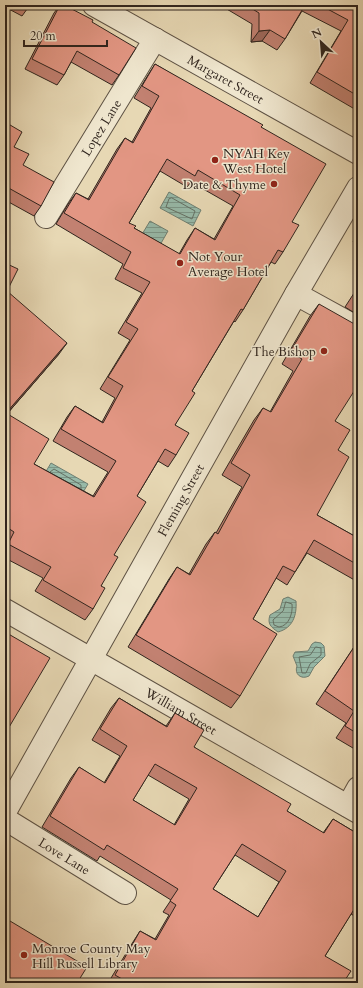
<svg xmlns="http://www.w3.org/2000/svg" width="363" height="988" viewBox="0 0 363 988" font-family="Cardo,serif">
<defs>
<pattern id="water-rules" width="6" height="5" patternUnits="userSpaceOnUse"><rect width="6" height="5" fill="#97baa9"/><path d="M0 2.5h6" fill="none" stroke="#7c9789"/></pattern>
</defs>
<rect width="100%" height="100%" fill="#e7d8b4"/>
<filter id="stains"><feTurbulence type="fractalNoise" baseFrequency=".005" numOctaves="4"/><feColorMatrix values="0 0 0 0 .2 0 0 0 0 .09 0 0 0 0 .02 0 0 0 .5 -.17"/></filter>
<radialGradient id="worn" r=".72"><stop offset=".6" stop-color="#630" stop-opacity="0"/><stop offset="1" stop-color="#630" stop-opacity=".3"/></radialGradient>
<path fill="url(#water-rules)" stroke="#6e7e71" d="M169,192L201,210L193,226L160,208Z
M150,221L168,231L148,266L129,256Z
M51,463L88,484L79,499L42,478Z
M288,597L296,601C297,615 293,628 278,632C271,627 267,624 270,615L280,609L283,599Z
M315,642L321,643L324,646L325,656L314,667L309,676C301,680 294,674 297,666L293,656L295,652L308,651L312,644Z"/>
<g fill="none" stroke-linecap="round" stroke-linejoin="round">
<path stroke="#647064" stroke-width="1" d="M172,198L195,211L192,219L166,207L169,199Z
M50,472L54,469L81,485V489
M286,602L292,604C293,613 289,626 279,627L274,625L273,620L283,611Z
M316,647L321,648V655L310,664L306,673H302L299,657L310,655Z"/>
<g stroke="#5e5244" stroke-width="24">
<g id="minor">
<path id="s1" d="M94,5L358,153"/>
<path id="s2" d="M46,217L155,39"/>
<path d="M296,294L358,328"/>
<path id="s3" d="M5,610L358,812"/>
<path d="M348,806L358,788"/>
<path id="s4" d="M5,812L296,294L358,188"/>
<path id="s5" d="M5,819L125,893"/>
</g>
</g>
<use href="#minor" stroke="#efe6ce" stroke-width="22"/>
</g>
<path fill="#c28171" stroke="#30251e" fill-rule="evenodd" d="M5,5H30L22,16L5,7Z
M60,5L92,22L119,75L112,85L71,62L64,75L57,85L25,69L54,13Z
M169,5H177L175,8Z
M220,5H358V111L310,83L341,31L302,11L285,39L277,50L262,41L251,42L252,24Z
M155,64L261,127L292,222L283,252L275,264L271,262L243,310L235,322L234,321L192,391L175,425L176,455L168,467L158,461L137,496L101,586L93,609L85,620L35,591L43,578L5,558V545L6,543L5,542V263L7,291L59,354L7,414L34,464L93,496L108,472L53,441L67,417L75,406L102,422L115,398L100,389L130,340L118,333L142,293L115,279L123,264L56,224L68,204L76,193L88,199L117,149L125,138L132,142L151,108L134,98L148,75ZM160,171L187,187L191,182L233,206L214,239L195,228L187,240L179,254L134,228L129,223Z
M5,122L14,147L41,206L34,216L5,200Z
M358,234V245L353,242Z
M358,287V315L345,307Z
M319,304L335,421L338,450L317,515L358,538V582L307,553L295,572L287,585L276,578L253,619L240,696L231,708L128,647L169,579L177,567L189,574L206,544L215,532L216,533L242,487L222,475L254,420L263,408L270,412L293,371L282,364L310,316Z
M358,641V751L336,738L346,723L316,704Z
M119,698L166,726L175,713L194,747L287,811L323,833L333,819L358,834V918L351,914L325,956L343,983H108L133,942L140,931L155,939L169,915L163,912L171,900L100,856L97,861L42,827L71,778L79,767L104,783L120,756L92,740L111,708ZM148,775L189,799L174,825L133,800ZM235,855L279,882L258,917L213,889Z"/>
<path fill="#9e695c" stroke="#30251e" d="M270,30L262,41L251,42L259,31Z
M67,343L59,354L5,416V414Z"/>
<path fill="#e29683" stroke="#30251e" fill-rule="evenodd" d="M60,5H64L93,20L92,22L136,48L119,75L77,51L64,75L32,59Z
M246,5H305L285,39L270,30L259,31V13Z
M320,5H358V96L317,72L348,20Z
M155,64L263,125L261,127L326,164L292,222L299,225L283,252L278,250L243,310L241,309L192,391L195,393L175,425L189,433L176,455L165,449L137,496L146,502L114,555L118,557L101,586L105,588L93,609L43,580L51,567L8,544L14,532L5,526V263L18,269L7,291L67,343L6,413L49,439L34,464L94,497L116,461L61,429L75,406L103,423L123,386L108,377L138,329L126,322L150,282L123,268L131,252L64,213L76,193L89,200L125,138L133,143L159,96L142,86ZM167,159L195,176L198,170L240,195L215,240L195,228L180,254L134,228L136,226L129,223Z
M5,122L22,132L14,147L29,154L23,165L54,182L41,206L5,186Z
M358,288V297L354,295Z
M319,304L358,326V385L335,421L350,430L338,450L349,457L317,515L358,538V565L314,540L295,572L283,566L253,619L277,634L240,696L136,635L177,567L190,575L215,532L218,534L250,475L231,463L263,408L271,412L302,359L290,352Z
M5,632L50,658L5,734Z
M358,641V734L345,726L354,711L325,691Z
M119,698L167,727L175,713L204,730L194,747L291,804L287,811L324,833L333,819L358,834V903L325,956L351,971L343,983H129L115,975L140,931L156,940L176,905L170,901L178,889L107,845L104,850L50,816L79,767L105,783L127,746L100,729ZM155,764L197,788L175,825L133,800ZM242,844L286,871L258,917L213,889Z
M5,918L87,967L77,983H5Z"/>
<g fill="#8f2418" stroke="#efe6ce" stroke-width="1.5">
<circle cx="215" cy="160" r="4"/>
<circle cx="274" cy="184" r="4"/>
<circle cx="180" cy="263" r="4"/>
<circle cx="324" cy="351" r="4"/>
<circle cx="24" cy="955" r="4"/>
</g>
<g text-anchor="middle" stroke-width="3" stroke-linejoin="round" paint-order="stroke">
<g font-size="13" fill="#30251e" stroke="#efe6ce">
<text dy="5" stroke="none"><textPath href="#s1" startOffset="151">Margaret Street</textPath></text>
<text dy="5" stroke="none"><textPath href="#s2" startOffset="105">Lopez Lane</textPath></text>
<text dy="5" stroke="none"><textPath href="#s4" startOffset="358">Fleming Street</textPath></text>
<text dy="5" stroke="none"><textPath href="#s3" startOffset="203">William Street</textPath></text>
<text dy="5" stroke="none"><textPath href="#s5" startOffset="70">Love Lane</textPath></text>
</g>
<g font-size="13" fill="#30251e" stroke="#efe6ce" text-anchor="start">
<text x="223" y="158">NYAH Key<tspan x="223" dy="15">West Hotel</tspan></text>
<text x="266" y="189" text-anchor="end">Date &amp; Thyme</text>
<text x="188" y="261">Not Your<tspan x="188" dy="15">Average Hotel</tspan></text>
<text x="316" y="356" text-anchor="end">The Bishop</text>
<text x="32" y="953">Monroe County May<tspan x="32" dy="15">Hill Russell Library</tspan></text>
</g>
</g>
<rect width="363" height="988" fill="none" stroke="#e7d8b4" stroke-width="20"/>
<rect x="6" y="6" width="351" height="976" fill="none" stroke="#30251e" stroke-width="2"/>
<rect x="10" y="10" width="343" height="968" fill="none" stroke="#30251e"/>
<g transform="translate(321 42) rotate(334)" stroke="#efe6ce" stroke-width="3" paint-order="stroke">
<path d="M0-3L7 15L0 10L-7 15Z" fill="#30251e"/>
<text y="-6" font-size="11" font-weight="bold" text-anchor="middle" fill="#30251e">N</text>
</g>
<path d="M24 40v6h83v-6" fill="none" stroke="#30251e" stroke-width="2"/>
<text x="30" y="40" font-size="12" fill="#30251e" stroke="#efe6ce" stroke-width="3" paint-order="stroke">20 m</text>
<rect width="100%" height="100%" filter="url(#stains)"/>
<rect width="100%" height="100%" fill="url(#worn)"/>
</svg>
